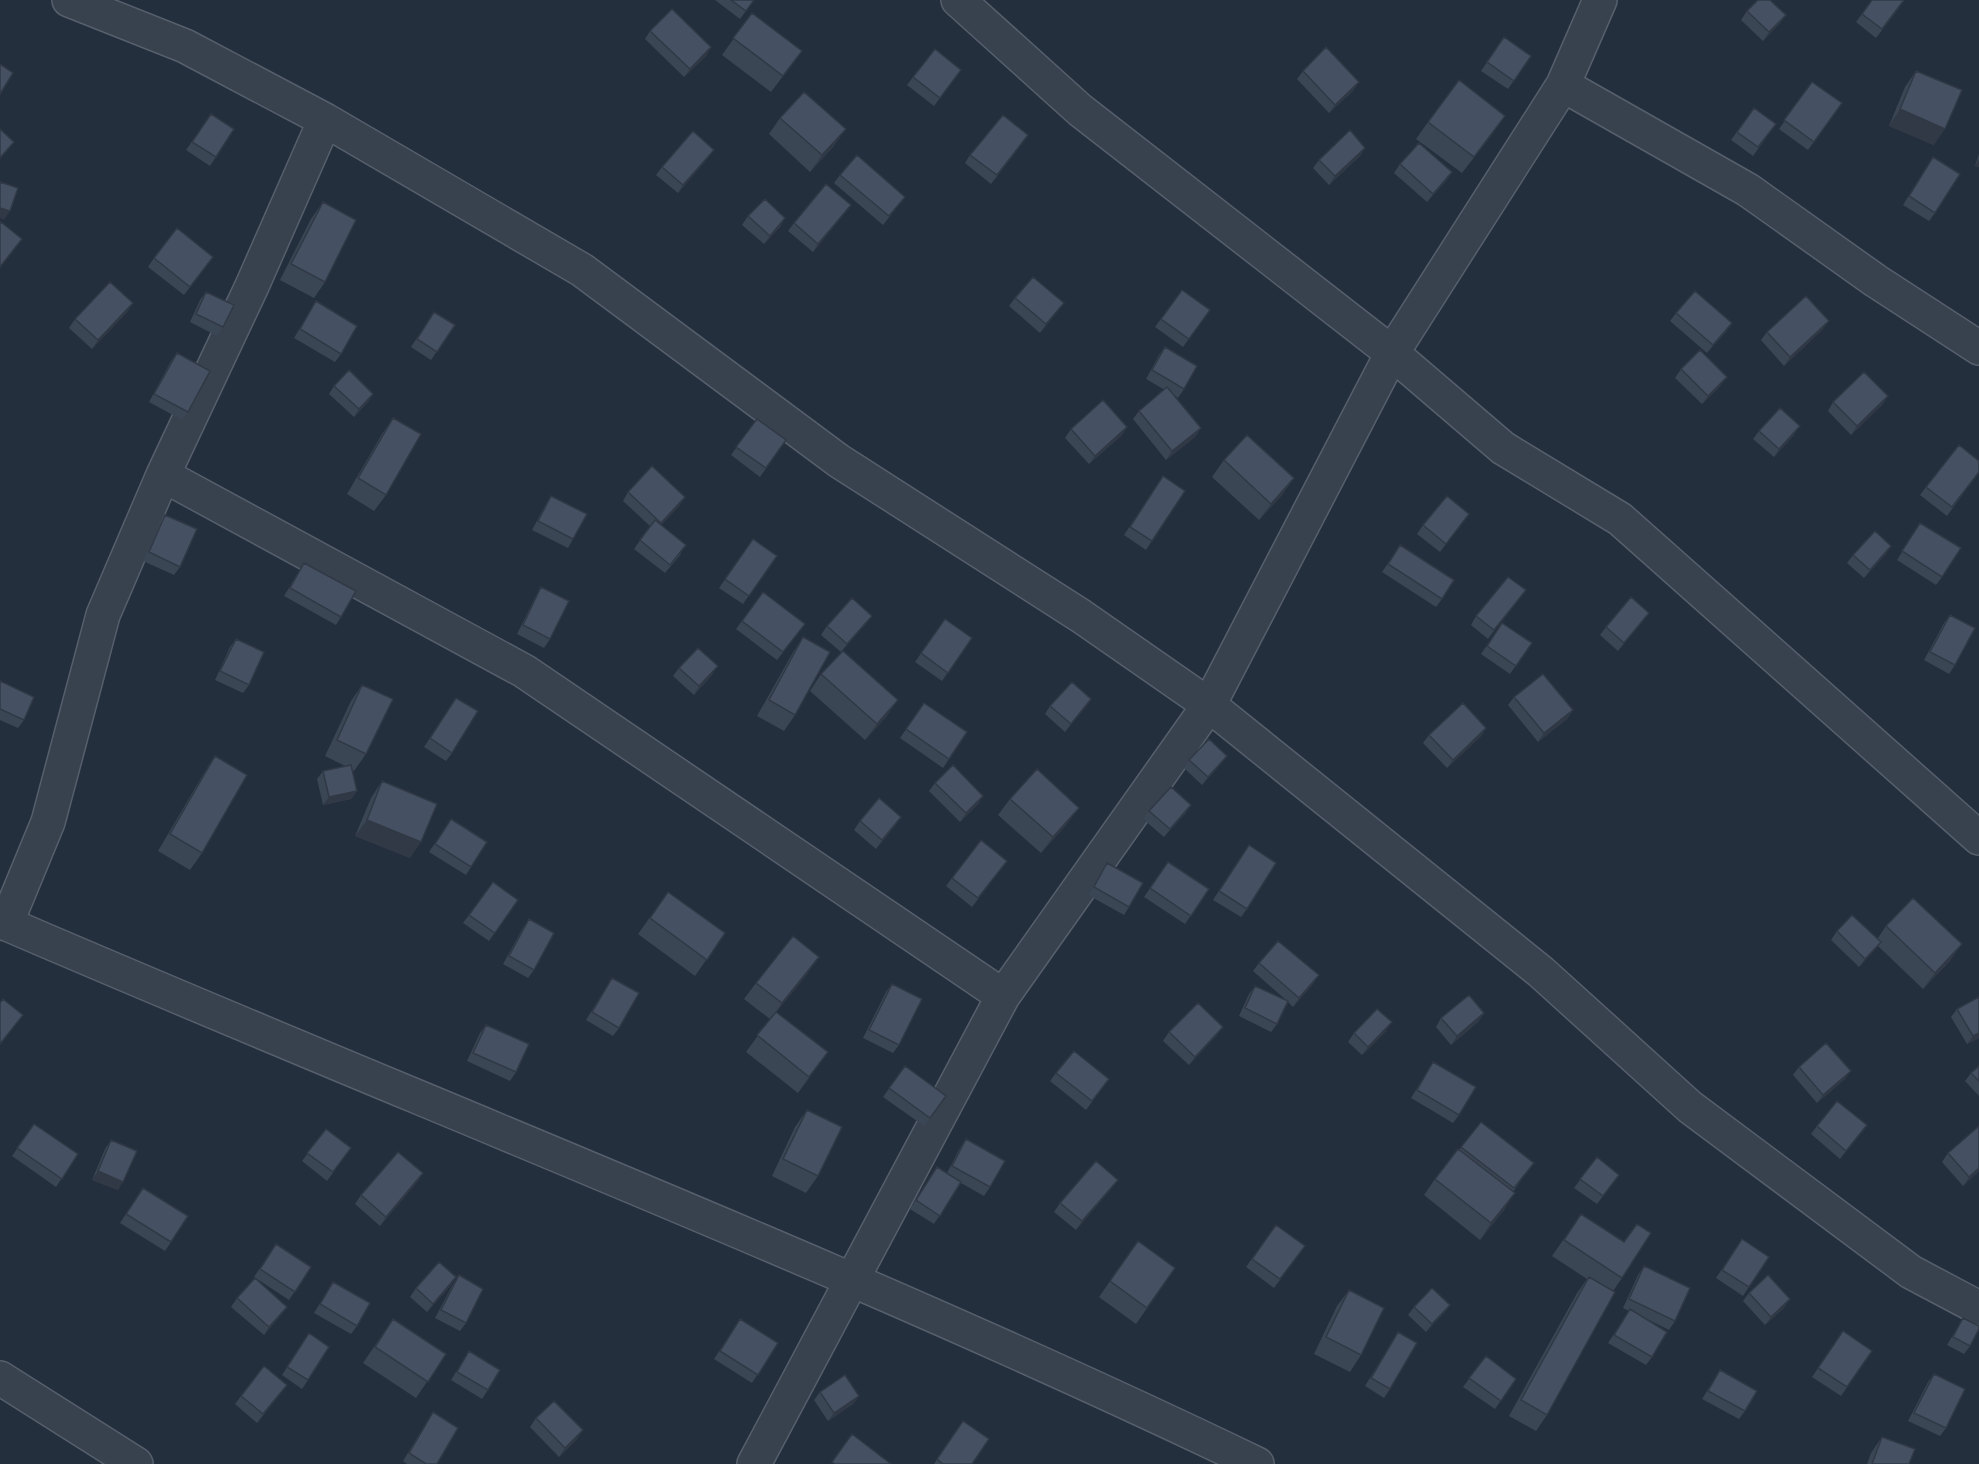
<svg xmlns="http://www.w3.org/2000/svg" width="1979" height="1464" viewBox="0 0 1979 1464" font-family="Jost,sans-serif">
<rect width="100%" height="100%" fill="#242f3e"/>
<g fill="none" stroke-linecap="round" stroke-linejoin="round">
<g stroke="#565f6c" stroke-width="36">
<path id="street" d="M69,0L185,46L325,120L582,270L839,461L1081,616L1209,705L1541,972L1690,1107L1911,1272L1979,1308
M958,0L1080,110L1392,353L1503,448L1620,519L1979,838
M1563,85L1748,190L1876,281L1979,348
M163,475L524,671L1003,996
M0,921C419,1102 846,1266 1257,1464
M6,924L48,822L103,615L163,475L252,286L325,120
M0,1378L136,1464
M754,1464L1003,996L1209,705L1392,353L1563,85L1600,0"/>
</g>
<use href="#street" stroke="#38414e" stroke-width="33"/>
</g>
<path fill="#3b4654" d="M715,0H754L740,19Z
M1872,0L1899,8L1876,38L1856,22Z
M1747,11L1786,15L1780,23L1763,41L1741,20Z
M752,13L802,51L771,92L722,55Z
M650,31L711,47L706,56L684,77L645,39Z
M1504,37L1531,56L1508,89L1481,71Z
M961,70L934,106L907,85L913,77Z
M1303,71L1353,91L1329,113L1297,79Z
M1916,71L1934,145L1889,126L1905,87Z
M1812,82L1842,103L1808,150L1779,129Z
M1754,108L1776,124L1753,156L1731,140Z
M211,114L216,157L210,166L186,150Z
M780,118L834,146L810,172L769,134Z
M1428,122L1494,132L1462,173L1416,139Z
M1022,144L991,184L965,163L970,155Z
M1365,148L1360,156L1329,185L1313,168L1319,160Z
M714,150L708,158L678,193L656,175L662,167Z
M1979,154V167L1975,166Z
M1933,157L1935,213L1929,221L1903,205Z
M1400,164L1452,172L1446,181L1427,202L1394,173Z
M840,175L905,197L883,225L834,183Z
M323,202L325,282L314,298L280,280L311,219Z
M845,213L813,252L788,231L794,223Z
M748,216L785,218L780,227L764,244L742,225Z
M154,258L207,265L184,295L148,267Z
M1182,290L1210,310L1183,347L1155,327Z
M206,292L223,327L217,336L190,322L200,300Z
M1015,298L1058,311L1040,333L1009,306Z
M316,301L341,354L335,362L294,338Z
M133,303L127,312L92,349L69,328L75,319Z
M434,312L455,325L431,360L411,347Z
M1676,313L1732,323L1726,332L1707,353L1670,321Z
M1823,329L1784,366L1761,340L1767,332Z
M1165,347L1184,389L1178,398L1173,394L1201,428L1195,437L1166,460L1133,419L1139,411L1165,390L1146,379L1159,355Z
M177,353L188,412L182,420L149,402L171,361Z
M1681,369L1721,385L1702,404L1675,378Z
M334,386L373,394L368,402L354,417L329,394Z
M1888,396L1882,405L1851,435L1828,411L1833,402Z
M393,418L386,495L374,511L347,494L382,434Z
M757,419L786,440L760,477L731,455Z
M1127,427L1121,436L1089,464L1065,438L1071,429Z
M1759,431L1794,435L1774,457L1753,439Z
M1224,460L1294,478L1282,495L1259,520L1212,477Z
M1979,472L1947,516L1920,495L1926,487Z
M1163,476L1185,491L1146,550L1124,535Z
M628,492L680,505L661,525L681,554L665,573L634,549L650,526L623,501Z
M551,496L573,539L568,548L532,530L546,504Z
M165,515L180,567L174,575L143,561L160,524Z
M1463,522L1440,552L1417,534L1423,525Z
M1920,523L1942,577L1936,585L1897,560Z
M753,539L777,556L743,604L719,588Z
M1891,546L1885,555L1864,578L1847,563L1853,555Z
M1395,553L1442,599L1436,607L1382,572Z
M304,563L341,617L336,625L284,596Z
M541,587L550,639L544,648L517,634L536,596Z
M763,592L805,624L777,660L736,629Z
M1520,598L1488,639L1471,625L1476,616Z
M1649,613L1618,651L1600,635L1606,627Z
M1950,615L1955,665L1949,674L1924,660L1944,623Z
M872,616L866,624L841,652L821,635L827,626Z
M945,619L972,638L942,681L915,662Z
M1502,623L1532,643L1510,674L1481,654Z
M803,637L795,715L784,731L757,716L792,654Z
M236,639L249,685L243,693L215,680L230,647Z
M679,668L712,675L694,695L673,676Z
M821,674L887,716L865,740L810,691Z
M0,681L24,720L18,728L0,720Z
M362,685L366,754L354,771L352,770L357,791L351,799L323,805L317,779L323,771L345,766L325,756L351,701Z
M1514,697L1573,710L1567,719L1538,742L1508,705Z
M1091,699L1065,732L1045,714L1050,706Z
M924,703L967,732L943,768L900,738Z
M451,706L452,753L446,761L424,747Z
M1486,728L1481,736L1447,768L1423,743L1429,735Z
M215,756L202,853L190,870L158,851L204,773Z
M1189,760L1221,764L1202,785L1184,768Z
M382,781L410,858L355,836L371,798Z
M935,783L983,796L978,804L960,822L929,791Z
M1010,799L1067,824L1041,853L998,815Z
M1149,811L1185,814L1164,837L1143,819Z
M451,819L471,867L466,875L429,852Z
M860,821L895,826L876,849L854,830Z
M1243,854L1247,909L1241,917L1213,900Z
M1007,861L972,907L946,886L952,878Z
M1168,862L1209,889L1185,924L1144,897Z
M1107,863L1129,907L1124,915L1088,895Z
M493,882L518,900L489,941L463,923Z
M668,892L725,933L695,976L638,934Z
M529,919L534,970L528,978L503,964L523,928Z
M1886,926L1950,961L1923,989L1878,946L1859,967L1831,940L1837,931L1878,938Z
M1259,963L1313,984L1293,1007L1288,1002L1277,1024L1271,1032L1239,1016L1249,994L1255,986L1286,1000L1253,971Z
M808,973L776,1012L828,1052L798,1093L746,1052L770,1019L744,999L756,983Z
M612,978L619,1028L613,1036L586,1020Z
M892,984L899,1045L893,1053L863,1038L886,992Z
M1957,1009L1979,1038L1967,1044L1951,1017Z
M1484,1013L1478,1022L1451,1045L1436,1027L1441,1018Z
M486,1025L516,1072L510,1081L467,1061L480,1033Z
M1386,1031L1362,1055L1348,1042L1354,1033Z
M1169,1032L1217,1035L1189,1065L1163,1041Z
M1433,1062L1459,1115L1453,1123L1411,1098Z
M905,1066L946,1096L924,1126L883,1097Z
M1979,1066V1096L1965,1081L1971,1073Z
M1799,1067L1845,1079L1817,1103L1793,1075Z
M1056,1073L1103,1087L1086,1110L1050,1081Z
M807,1110L818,1176L806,1193L772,1176L795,1127Z
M1481,1122L1522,1179L1513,1192L1504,1210L1480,1240L1424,1195L1435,1179L1459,1150Z
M34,1124L78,1154L56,1187L12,1156Z
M1867,1125L1840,1159L1811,1134L1817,1126Z
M326,1129L351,1148L327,1181L302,1161Z
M966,1139L990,1187L984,1196L961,1183L934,1224L910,1209L937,1167L947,1173L960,1148Z
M111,1140L118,1190L92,1180L105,1149Z
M1948,1153L1979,1171L1963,1186L1942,1162Z
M1597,1157L1619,1175L1597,1204L1574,1188Z
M423,1173L418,1181L380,1226L355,1204L361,1195Z
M143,1188L171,1242L165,1251L120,1223Z
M1112,1188L1076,1230L1054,1212L1060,1203Z
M1581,1214L1622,1278L1613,1291L1547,1415L1536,1431L1509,1416L1577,1293L1587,1279L1552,1256Z
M1276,1225L1305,1246L1274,1288L1246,1267Z
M1742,1239L1769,1257L1743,1296L1716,1278Z
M1138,1241L1175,1268L1136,1324L1099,1297Z
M276,1244L311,1267L289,1300L254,1277Z
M1644,1266L1675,1321L1669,1330L1643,1317L1652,1357L1646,1365L1608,1343L1629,1311L1623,1308L1638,1275Z
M459,1275L466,1323L460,1331L435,1318L453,1284Z
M333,1282L357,1326L351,1334L314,1313Z
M451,1285L427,1312L410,1297L416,1288Z
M1349,1290L1361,1355L1350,1372L1314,1354L1337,1306Z
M1749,1293L1784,1308L1765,1325L1743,1301Z
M237,1298L287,1307L281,1315L264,1335L231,1307Z
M1450,1305L1444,1313L1426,1332L1408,1315L1414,1307Z
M1963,1318L1970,1346L1964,1354L1947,1345Z
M393,1319L446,1354L416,1398L363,1363Z
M740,1319L778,1343L752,1383L714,1359Z
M1843,1331L1872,1351L1841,1396L1812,1377Z
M1398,1332L1390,1389L1384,1398L1365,1386Z
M309,1333L308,1380L302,1389L282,1375Z
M469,1351L488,1390L482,1399L451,1380Z
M1486,1356L1516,1379L1495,1409L1463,1387Z
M1720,1370L1745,1411L1739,1419L1702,1399Z
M1934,1374L1946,1428L1940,1436L1908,1421L1928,1382Z
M820,1392L859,1396L853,1404L828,1421L814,1400Z
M281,1393L257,1423L235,1404L241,1396Z
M433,1412L437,1464H407L403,1461Z
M536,1418L577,1439L559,1457L530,1427Z
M963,1421L972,1464H934Z
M1882,1437L1909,1464H1867L1871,1453Z"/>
<path fill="#303945" d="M1786,15L1780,23L1763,41L1769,32Z
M711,47L706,56L684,77L690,69Z
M802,51L790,68L771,92L783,76Z
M1359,82L1353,91L1329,113L1335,105Z
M1900,109L1945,129L1934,145L1889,126Z
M1505,116L1494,132L1462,173L1474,157Z
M846,129L834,146L810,172L822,155Z
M1365,148L1360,156L1329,185L1335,176Z
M714,150L708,158L678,193L683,185Z
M1979,159V167L1975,166Z
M1452,172L1446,181L1427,202L1433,194Z
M851,205L845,213L813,252L818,244Z
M0,208L10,211L4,220L0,218Z
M785,218L780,227L764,244L770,236Z
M133,303L127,312L92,349L98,340Z
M1064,303L1058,311L1040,333L1046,324Z
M1829,321L1823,329L1784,366L1790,357Z
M1732,323L1726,332L1707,353L1713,345Z
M1727,377L1721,385L1702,404L1708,396Z
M373,394L368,402L354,417L359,409Z
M1888,396L1882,405L1851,435L1857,426Z
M1800,426L1794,435L1774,457L1779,449Z
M1127,427L1121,436L1089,464L1095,456Z
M1201,428L1195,437L1166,460L1172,451Z
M1294,478L1282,495L1259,520L1271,504Z
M685,497L680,505L656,531L661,523Z
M1891,546L1885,555L1864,578L1870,570Z
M1526,590L1520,598L1488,639L1494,630Z
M1649,613L1643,621L1618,651L1624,643Z
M872,616L866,624L841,652L847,644Z
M718,666L712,675L694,695L699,686Z
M1091,699L1086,707L1065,732L1071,724Z
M898,700L887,716L865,740L877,724Z
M1573,710L1567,719L1538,742L1544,733Z
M1486,728L1481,736L1447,768L1453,760Z
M1227,756L1221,764L1202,785L1208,777Z
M357,791L351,799L323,805L329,797Z
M983,796L978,804L960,822L966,813Z
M1191,805L1185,814L1164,837L1170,829Z
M1079,808L1067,824L1041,853L1053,837Z
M901,817L895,826L876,849L882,840Z
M367,820L421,842L410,858L355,836Z
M1881,942L1875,950L1859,967L1865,959Z
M1962,944L1950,961L1923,989L1935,973Z
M819,957L808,973L770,1020L782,1003Z
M1319,975L1313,984L1293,1007L1299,998Z
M1484,1013L1478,1022L1451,1045L1457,1036Z
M1392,1022L1386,1031L1362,1055L1368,1047Z
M1223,1027L1217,1035L1189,1065L1195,1057Z
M1979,1033V1038L1967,1044L1973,1036Z
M828,1052L816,1069L798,1093L809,1077Z
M1851,1071L1845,1079L1817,1103L1823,1095Z
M1867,1125L1861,1134L1840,1159L1846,1151Z
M1979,1168V1171L1963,1186L1969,1177Z
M98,1171L123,1182L118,1190L92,1180Z
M423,1173L418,1181L380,1226L386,1217Z
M1118,1180L1112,1188L1076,1230L1082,1221Z
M1515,1193L1504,1210L1480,1240L1491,1223Z
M456,1277L451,1285L427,1312L433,1304Z
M1790,1299L1784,1308L1765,1325L1771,1317Z
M1450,1305L1444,1313L1426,1332L1432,1324Z
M287,1307L281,1315L264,1335L269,1327Z
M859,1396L853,1404L828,1421L834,1413Z
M583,1430L577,1439L559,1457L565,1448Z"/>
<path fill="#455162" stroke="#303945" stroke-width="1.5" d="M731,0H754L746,11Z
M1758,0H1770L1786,15L1769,32L1747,11Z
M1872,0H1904L1882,29L1862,14Z
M672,9L711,47L690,69L650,31Z
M752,13L802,51L783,76L733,38Z
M1504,37L1531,56L1514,81L1487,62Z
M1326,47L1359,82L1335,105L1303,71Z
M935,49L961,70L940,98L913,77Z
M0,64L13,73L0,94Z
M1916,71L1962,90L1945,129L1900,109Z
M1459,80L1505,116L1474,157L1428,122Z
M1812,82L1842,103L1814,142L1784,120Z
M804,92L846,129L822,155L780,118Z
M1754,108L1776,124L1758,147L1737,132Z
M211,114L234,129L216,157L192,142Z
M1003,115L1028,135L997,175L970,155Z
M0,129L14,142L0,158Z
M1350,130L1365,148L1335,176L1319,160Z
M693,131L714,150L683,185L662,167Z
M1419,143L1452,172L1433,194L1400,164Z
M857,155L905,197L889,216L840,175Z
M1933,157L1960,174L1935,213L1909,196Z
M0,182L18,188L10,211L0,208Z
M826,184L851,205L818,244L794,223Z
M765,199L785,218L770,236L748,216Z
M323,202L356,220L325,282L291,264Z
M1,222L22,239L0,267V224Z
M177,228L213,257L190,287L154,258Z
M1033,277L1064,303L1046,324L1015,298Z
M110,282L133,303L98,340L75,319Z
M1182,290L1210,310L1189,339L1161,319Z
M1695,291L1732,323L1713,345L1676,313Z
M206,292L234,305L223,327L196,314Z
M1806,296L1829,321L1790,357L1767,332Z
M316,301L357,326L341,354L300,329Z
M434,312L455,325L437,352L417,339Z
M1165,347L1197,366L1184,389L1152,370Z
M1700,350L1727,377L1708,396L1681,369Z
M177,353L210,371L188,412L154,394Z
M349,370L373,394L359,409L334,386Z
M1864,372L1888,396L1857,426L1833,402Z
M1167,387L1201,428L1172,451L1139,411Z
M1103,400L1127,427L1095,456L1071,429Z
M1780,408L1800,426L1779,449L1759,431Z
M393,418L421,434L386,495L358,478Z
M757,419L786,440L766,468L736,447Z
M1247,435L1294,478L1271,504L1224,460Z
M1959,445L1979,461V472L1952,507L1926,487Z
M652,466L685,497L661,523L628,492Z
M1163,476L1185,491L1152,541L1130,527Z
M551,496L587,514L573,539L538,521Z
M1447,496L1469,514L1446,544L1423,525Z
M165,515L197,529L180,567L149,552Z
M655,520L686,545L670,565L640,540Z
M1920,523L1961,548L1942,577L1902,551Z
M1875,531L1891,546L1870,570L1853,555Z
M753,539L777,556L749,596L725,579Z
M1400,545L1454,580L1442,599L1388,564Z
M304,563L356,591L341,617L290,588Z
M1508,577L1526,590L1494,630L1476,616Z
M541,587L569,601L550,639L523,625Z
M763,592L805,624L783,652L742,621Z
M1631,597L1649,613L1624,643L1606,627Z
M852,598L872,616L847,644L827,626Z
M1950,615L1975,628L1955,665L1930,652Z
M945,619L972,638L948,673L921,653Z
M1502,623L1532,643L1516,666L1487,646Z
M803,637L830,652L795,715L769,700Z
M236,639L264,652L249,685L220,671Z
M698,648L718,666L699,686L679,668Z
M843,651L898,700L877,724L821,674Z
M1543,674L1573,710L1544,733L1514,697Z
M0,681L34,697L24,720L0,709Z
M1072,682L1091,699L1071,724L1050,706Z
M362,685L393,699L366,754L337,740Z
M456,698L478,711L452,753L430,738Z
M924,703L967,732L949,759L906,729Z
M1463,703L1486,728L1453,760L1429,735Z
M1209,739L1227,756L1208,777L1189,760Z
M215,756L247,775L202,853L170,834Z
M351,765L357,791L329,797L323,771Z
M953,765L983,796L966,813L935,783Z
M1037,769L1079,808L1053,837L1010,799Z
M382,781L437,804L421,842L367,820Z
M1171,787L1191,805L1170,829L1149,811Z
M879,798L901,817L882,840L860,821Z
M451,819L487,842L471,867L435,844Z
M981,840L1007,861L978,898L952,878Z
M1249,845L1276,863L1247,909L1219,891Z
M1168,862L1209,889L1191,916L1150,888Z
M1107,863L1143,883L1129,907L1094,887Z
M493,882L518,900L495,933L469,915Z
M668,892L725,933L707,960L650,918Z
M1913,898L1962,944L1935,973L1886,926Z
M1852,915L1881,942L1865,959L1837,931Z
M529,919L554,933L534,970L509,956Z
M793,936L819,957L782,1003L756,983Z
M1278,941L1319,975L1299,998L1259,963Z
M612,978L639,993L619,1028L592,1012Z
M892,984L922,999L899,1045L869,1030Z
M1255,986L1288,1001L1277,1024L1245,1008Z
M1469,995L1484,1013L1457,1036L1441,1018Z
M1979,997V1033L1973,1036L1957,1009Z
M3,999L23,1015L0,1044V1003Z
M1198,1003L1223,1027L1195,1057L1169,1032Z
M1377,1009L1392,1022L1368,1047L1354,1033Z
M776,1012L828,1052L809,1077L757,1035Z
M486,1025L529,1044L516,1072L473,1053Z
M1826,1043L1851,1071L1823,1095L1799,1067Z
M1074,1051L1109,1079L1092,1101L1056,1073Z
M1433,1062L1476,1087L1459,1115L1417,1090Z
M905,1066L946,1096L930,1118L889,1088Z
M1979,1066V1081L1971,1073Z
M1837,1101L1867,1125L1846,1151L1817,1126Z
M807,1110L842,1127L818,1176L783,1159Z
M1481,1122L1534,1163L1514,1188L1461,1147Z
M34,1124L78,1154L62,1179L17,1148Z
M1979,1126V1168L1969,1177L1948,1153Z
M326,1129L351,1148L333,1172L307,1153Z
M966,1139L1005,1161L990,1187L952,1166Z
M111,1140L137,1151L123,1182L98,1171Z
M1458,1149L1515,1193L1491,1223L1435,1179Z
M398,1152L423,1173L386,1217L361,1195Z
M1597,1157L1619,1175L1603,1196L1580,1179Z
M1096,1161L1118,1180L1082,1221L1060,1203Z
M937,1167L961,1182L940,1216L916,1200Z
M143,1188L188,1216L171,1242L126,1214Z
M1581,1214L1624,1242L1637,1224L1651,1233L1622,1278L1564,1240Z
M1276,1225L1305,1246L1280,1279L1252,1259Z
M1742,1239L1769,1257L1749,1287L1722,1270Z
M1138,1241L1175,1268L1147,1308L1110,1281Z
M276,1244L311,1267L295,1292L260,1269Z
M439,1262L456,1277L433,1304L416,1288Z
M1644,1266L1690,1288L1675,1321L1629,1299Z
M459,1275L483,1289L466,1323L441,1310Z
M1768,1275L1790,1299L1771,1317L1749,1293Z
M1589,1277L1615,1292L1547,1415L1521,1400Z
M255,1278L287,1307L269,1327L237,1298Z
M333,1282L370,1303L357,1326L320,1304Z
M1432,1288L1450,1305L1432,1324L1414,1307Z
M1349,1290L1384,1308L1361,1355L1326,1337Z
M1630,1309L1667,1332L1652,1357L1614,1335Z
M1963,1318L1979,1326V1329L1970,1346L1953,1337Z
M393,1319L446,1354L428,1382L375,1347Z
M740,1319L778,1343L758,1375L720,1351Z
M1843,1331L1872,1351L1847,1387L1818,1368Z
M1398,1332L1417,1343L1390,1389L1371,1378Z
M309,1333L329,1347L308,1380L287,1367Z
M469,1351L500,1370L488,1390L457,1372Z
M1486,1356L1516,1379L1501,1401L1469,1378Z
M264,1366L287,1385L263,1414L241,1396Z
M1720,1370L1757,1391L1745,1411L1708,1391Z
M1934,1374L1965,1389L1946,1428L1914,1413Z
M845,1375L859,1396L834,1413L820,1392Z
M554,1401L583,1430L565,1448L536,1418Z
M433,1412L458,1428L437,1464H426L409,1453Z
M963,1421L989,1439L972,1464H943L937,1459Z
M852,1434L891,1464H835L832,1462Z
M1882,1437L1915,1449L1909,1464H1872Z"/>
</svg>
